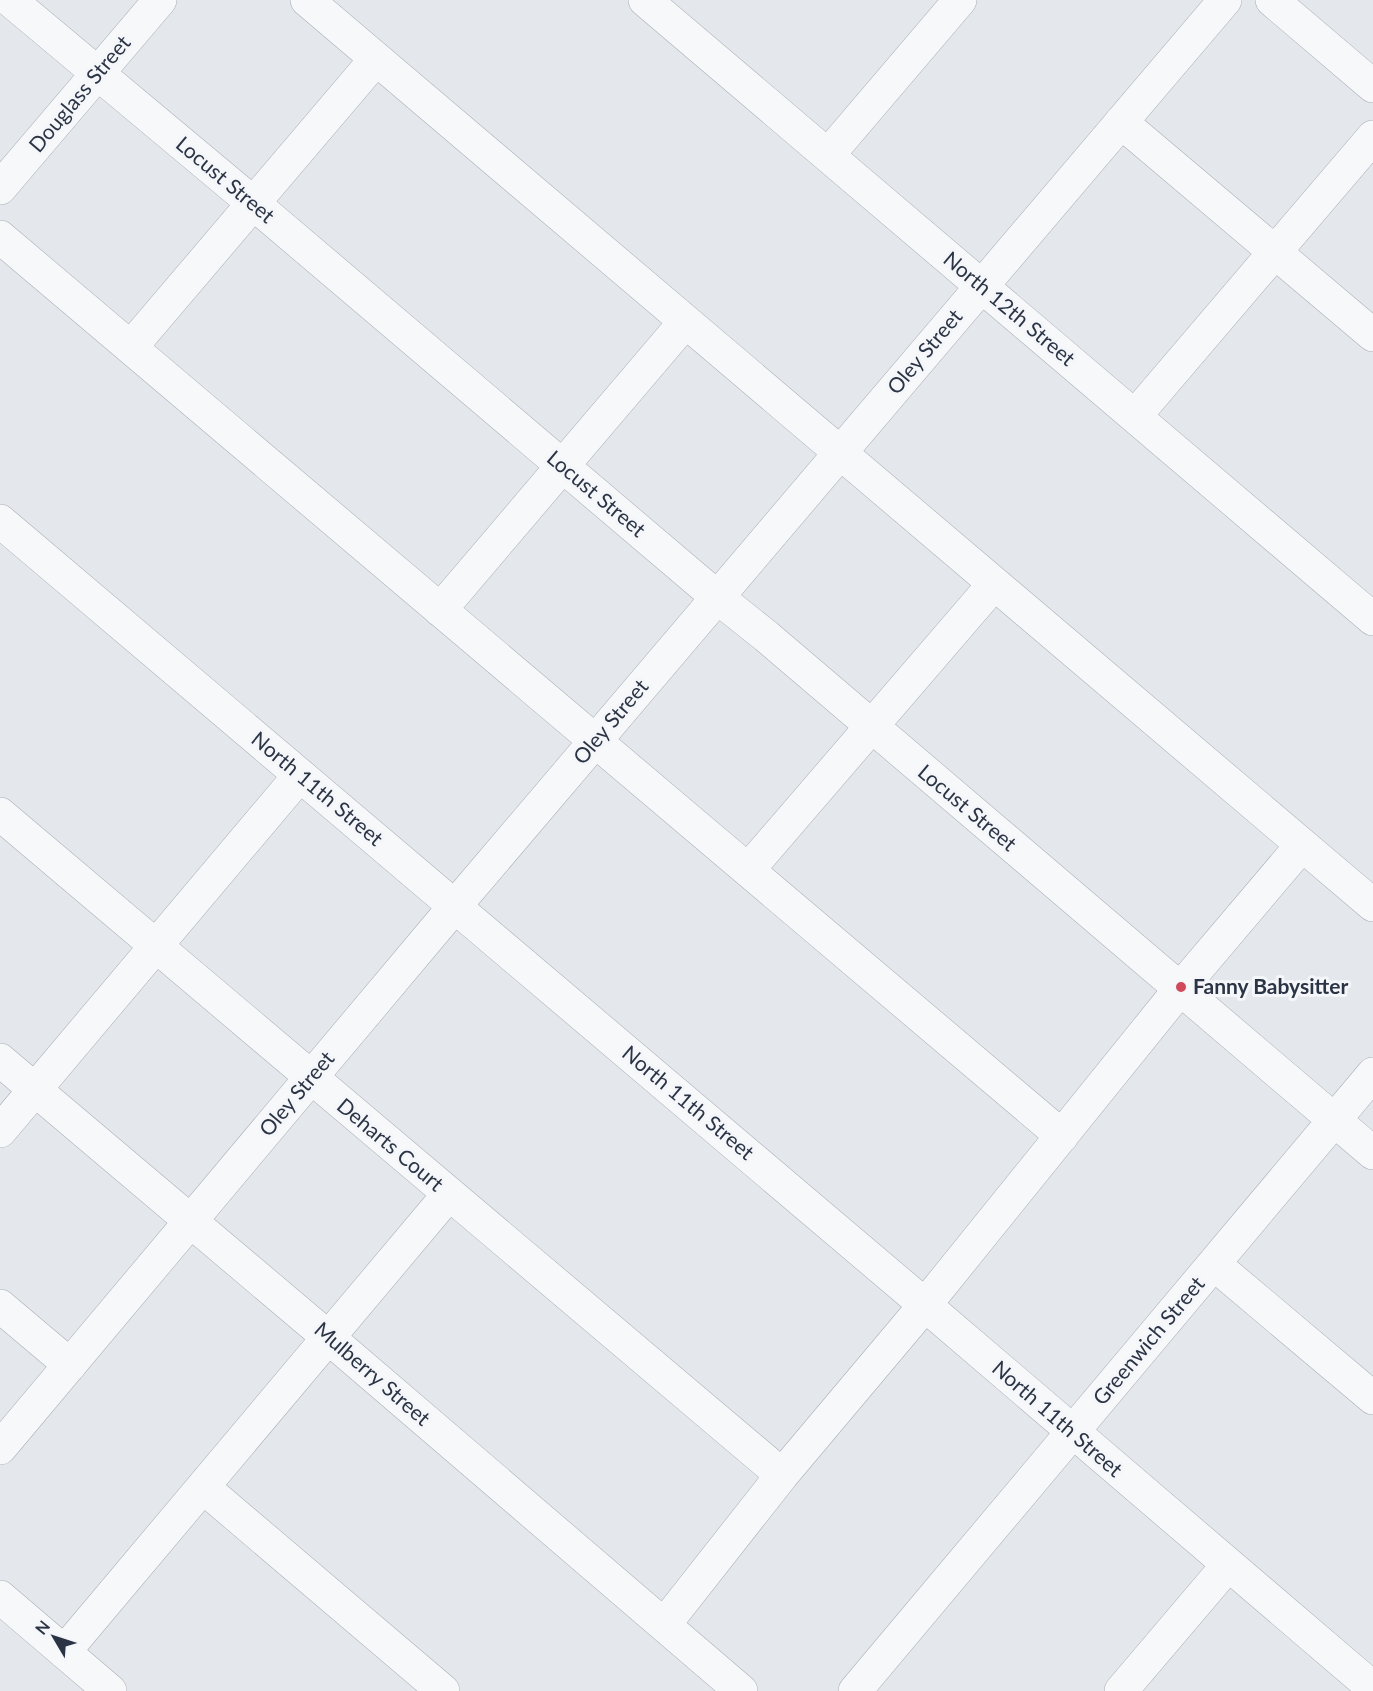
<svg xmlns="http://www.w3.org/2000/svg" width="1373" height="1691" viewBox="0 0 1373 1691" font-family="Lato,sans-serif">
<rect width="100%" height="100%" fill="#e4e7ec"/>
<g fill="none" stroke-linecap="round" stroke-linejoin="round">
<g stroke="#a9aeb7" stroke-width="34">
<path id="minor" d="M10,0L253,203L717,597L766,636L1373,1153
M307,0L1373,905
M645,0L1373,619
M1272,0L1373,86
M1121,122L1373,335
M828,155L960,0
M0,188L160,0
M0,237L1062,1136
M131,347L376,59
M1135,416L1373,137
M0,521L925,1305L1373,1688
M440,610L685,322
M0,814L782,1475
M748,870L994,584
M0,1060L329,1338L741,1691
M0,1131L300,775
M1214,1264L1373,1398
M0,1306L70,1365
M0,1448L455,906L1225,0
M203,1487L443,1691
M0,1597L110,1691
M664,1625L782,1475L925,1305L1180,989L1302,845
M64,1652L449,1194
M855,1691L1373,1074
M1121,1691L1228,1565"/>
</g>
<use href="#minor" stroke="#f7f8fa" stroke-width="33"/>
</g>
<circle fill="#d1495b" stroke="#f4f6f9" stroke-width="2" cx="1181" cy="987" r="6"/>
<g text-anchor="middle" stroke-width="6" stroke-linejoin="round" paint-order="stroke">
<g font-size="21" fill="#2b3445" stroke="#f4f6f9">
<text transform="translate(80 94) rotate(-50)" y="7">Douglass Street</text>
<text transform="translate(225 180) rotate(40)" y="7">Locust Street</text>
<text transform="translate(1009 309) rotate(40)" y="7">North 12th Street</text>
<text transform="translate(925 352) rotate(-50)" y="7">Oley Street</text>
<text transform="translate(596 494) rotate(40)" y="7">Locust Street</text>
<text transform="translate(611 722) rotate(-50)" y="7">Oley Street</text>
<text transform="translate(317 789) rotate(40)" y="7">North 11th Street</text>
<text transform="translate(967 808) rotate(40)" y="7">Locust Street</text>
<text transform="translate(297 1094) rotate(-50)" y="7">Oley Street</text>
<text transform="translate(688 1103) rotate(40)" y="7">North 11th Street</text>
<text transform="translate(390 1145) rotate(40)" y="7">Deharts Court</text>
<text transform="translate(1149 1341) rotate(-50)" y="7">Greenwich Street</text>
<text transform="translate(372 1374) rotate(41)" y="7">Mulberry Street</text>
<text transform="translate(1057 1419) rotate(41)" y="7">North 11th Street</text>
</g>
<g font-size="21" font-weight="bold" fill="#2b3445" stroke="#f4f6f9" text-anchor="start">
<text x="1193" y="994">Fanny Babysitter</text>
</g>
</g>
<g transform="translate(54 1637) rotate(309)" stroke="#f4f6f9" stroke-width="4.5" paint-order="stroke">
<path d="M0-4.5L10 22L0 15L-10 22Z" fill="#2b3445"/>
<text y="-9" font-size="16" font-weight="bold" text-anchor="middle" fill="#2b3445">N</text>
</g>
</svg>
